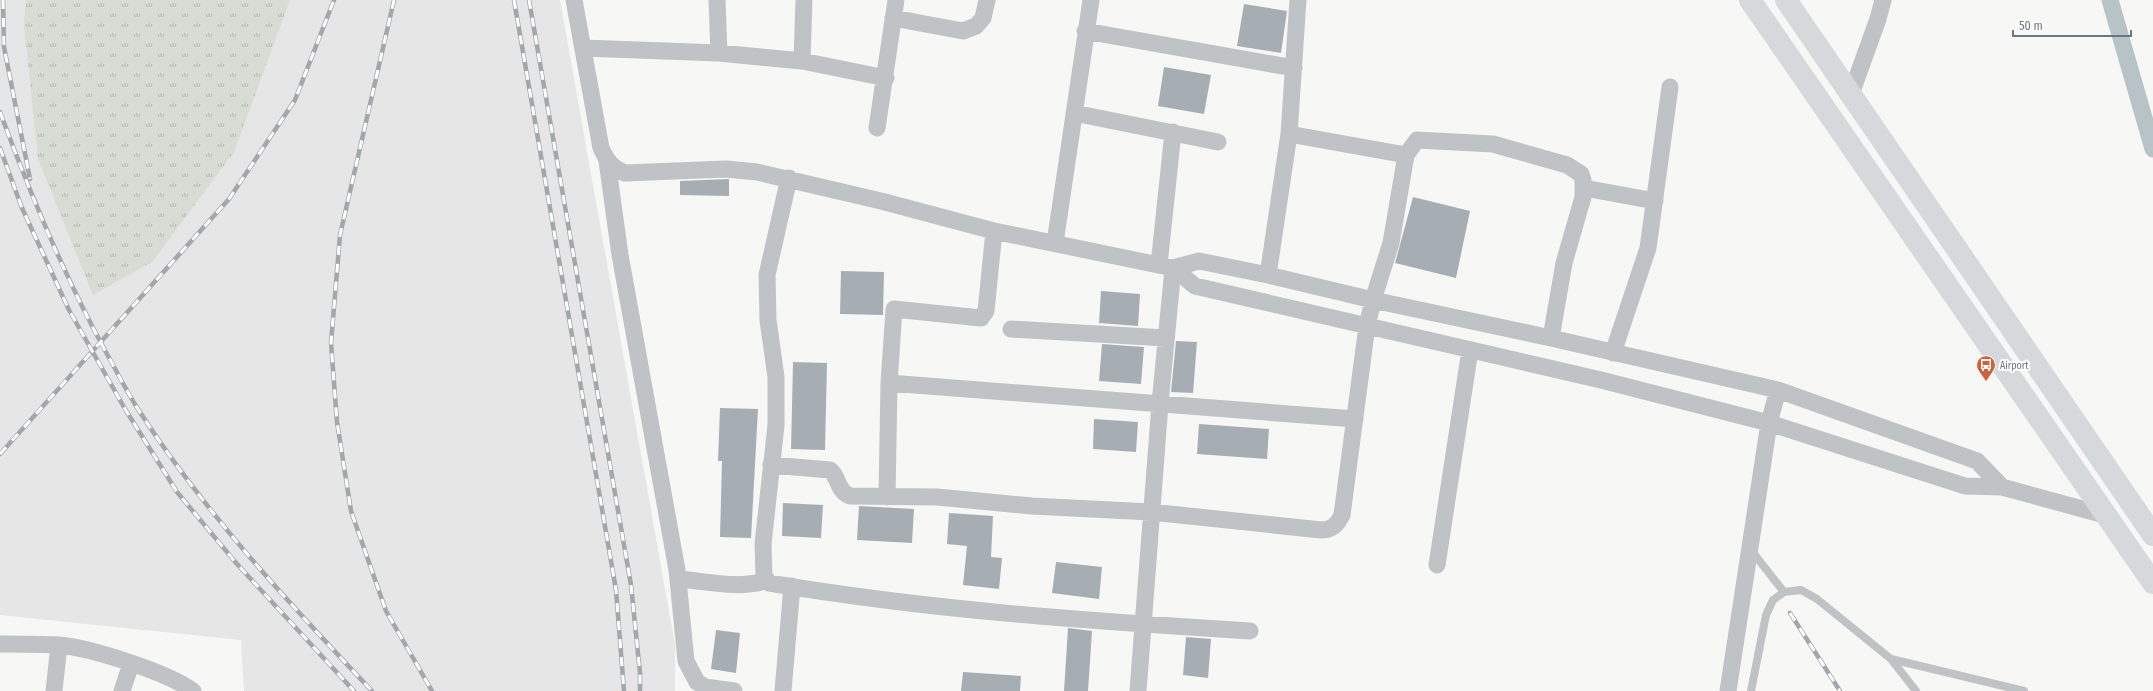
<svg xmlns="http://www.w3.org/2000/svg" width="2153" height="691" viewBox="0 0 2153 691" font-family="'Fira Sans Condensed',sans-serif">
<defs>
<pattern id="grass-tufts" width="24" height="20" patternUnits="userSpaceOnUse"><rect width="24" height="20" fill="#d7dcd4"/><path d="M3 7l-1-3M5 7V3M7 7l1-3M15 17l-1-3M17 17v-4M19 17l1-3" fill="none" stroke="#b2b7b1"/></pattern>
</defs>
<rect width="100%" height="100%" fill="#f7f7f5"/>
<path fill="#e5e6e5" d="M0,0H560L675,645V691H244L241,640L0,615Z"/>
<path fill="url(#grass-tufts)" d="M26,0H290L234,152L152,262L93,295L38,159L24,24Z"/>
<g fill="none" stroke-linecap="round" stroke-linejoin="round">
<path stroke="#b8c3c7" stroke-width="17" d="M2110,0L2153,149"/>
</g>
<path fill="#a7aeb3" d="M1244,4L1287,11L1281,53L1237,46Z
M1164,67L1211,75L1204,114L1158,106Z
M729,179V196L680,195V181Z
M1413,197L1470,211L1456,278L1395,263Z
M841,271L884,272L883,315L840,314Z
M1101,291L1140,294L1138,326L1099,323Z
M1176,341L1197,342L1193,393L1171,392Z
M1102,344L1144,347L1141,384L1099,381Z
M793,362L827,363L825,450L791,449Z
M720,408L758,409L751,538L720,537L722,461H718Z
M1094,419L1138,422L1136,452L1093,449Z
M1199,424L1269,429L1267,459L1197,454Z
M783,503L823,505L821,538L782,536Z
M859,506L914,509L912,543L857,540Z
M949,513L993,516L991,557L1002,558L999,589L963,585L967,546L947,544Z
M1056,562L1102,567L1099,599L1052,593Z
M1068,628L1092,631L1088,691H1064Z
M716,630L740,633L736,673L711,669Z
M1186,637L1211,639L1208,678L1183,675Z
M963,672L1021,676L1020,691H961Z"/>
<g fill="none" stroke-linecap="round" stroke-linejoin="round">
<path stroke="#bfc3c6" stroke-width="8" d="M1751,550L1784,592
M1891,659L2024,691
M1751,691L1766,615L1773,600L1784,592L1801,590L1817,599L1891,659L1916,691"/>
<path stroke="#bfc3c6" stroke-width="17" d="M574,0L601,148C607,161 612,168 625,173L726,169L757,172L881,201L994,231L1173,268L1199,261L1268,275L1373,300L1551,338L1778,390L1977,461L2002,487
M717,0L719,53
M1298,0L1289,134L1406,155L1417,140L1493,144L1567,165L1581,174L1583,180V197L1564,263L1551,338
M893,18L963,31L976,26L983,18L987,0
M1085,31L1294,68
M583,48L719,53L802,61L886,78
M802,61L804,0
M1851,94L1878,19L1883,0
M1074,113L1218,142
M877,128L896,0
M607,161L620,255L677,570L686,661L697,682L705,687L734,691
M789,178L767,275L768,320L776,377V425L763,544L764,577L769,583C928,610 1089,621 1250,631
M1584,188L1655,201
M1055,243L1091,0
M1159,265L1173,132
M1173,268L1195,286L1601,380L1769,423L1965,486L2002,487L2108,516
M1268,275L1289,134
M1011,329L1166,338
M1613,353L1648,248L1670,87
M889,383L1355,419
M771,465L830,470C840,478 836,490 850,496L937,497L1032,506L1151,512L1321,530C1332,530 1337,525 1342,515L1367,326L1373,300L1391,243L1406,155
M887,497L889,383L894,309L981,318L986,311L994,231
M1437,565L1470,350
M678,579C705,581 742,590 767,580
M0,644C20,644 39,644 59,645C91,648 167,672 193,691
M54,691L59,645
M122,691L131,664
M783,691L792,586
M1138,691L1160,404L1173,268
M1728,691L1769,423L1778,390"/>
<path stroke="#d5d9dc" stroke-width="22" d="M1750,0L2153,583
M1786,0L2153,535"/>
<g stroke="#a1a7ac" stroke-width="4.5">
<path id="rail" d="M3,0L4,47L30,179
M394,0L340,235L331,343L337,422L351,511L386,611L432,691
M514,0L616,590L624,691
M529,0L631,585L640,673V691
M0,112C31,196 64,276 107,354C117,372 126,390 136,406C203,511 287,601 372,691
M0,148L22,208L69,310L125,409L177,492L237,564L354,691
M0,454L229,199L295,100L334,0
M1790,613L1840,691"/>
</g>
<use href="#rail" stroke="#fff" stroke-width="3" stroke-dasharray="9" stroke-linecap="butt"/>
</g>
<defs>
<g id="bus-pin" transform="scale(1)"><path d="M0 17L-7.5 6A9.5 9.5 0 1 1 7.5 6Z" fill="#d46038" stroke="#fff"/><path d="M-5-6H5V4H4V6H2V4H-2V6H-4V4H-5ZM-3.5-4V0h7V-4ZM-3.5 1.2v1.5H-2V1.2ZM2 1.2v1.5H3.5V1.2Z" fill="#fff"/></g>
</defs>
<g fill-rule="evenodd">
<use href="#bus-pin" x="1986" y="365"/>
</g>
<g text-anchor="middle" stroke-width="4" stroke-linejoin="round" paint-order="stroke">
<g font-size="10" fill="#697783" stroke="#fff" text-anchor="start">
<text x="2000" y="369">Airport</text>
</g>
</g>
<path d="M2013 30v6h118v-6" fill="none" stroke="#697783" stroke-width="2"/>
<text x="2019" y="30" font-size="12" fill="#697783" stroke="#ffffff" stroke-width="3" paint-order="stroke">50 m</text>
</svg>
